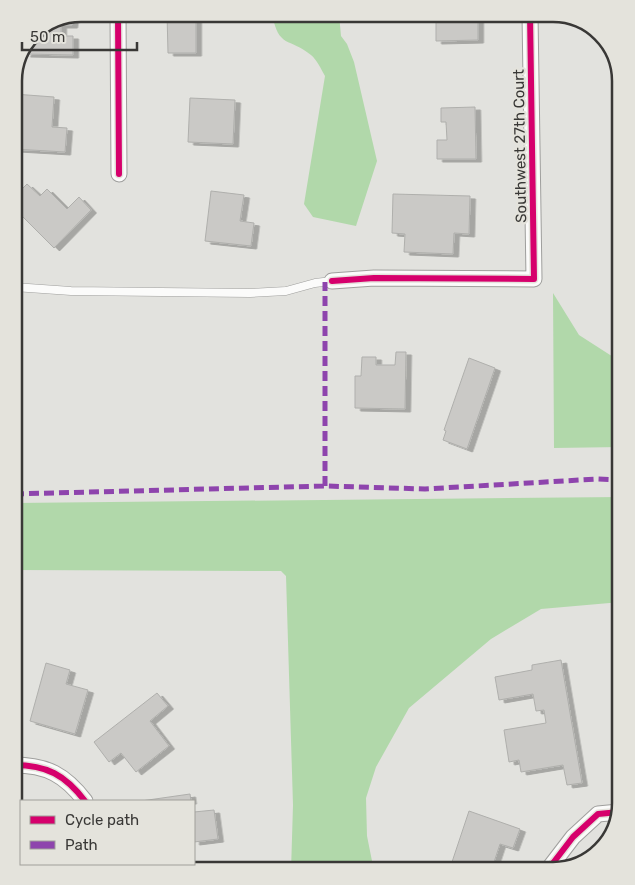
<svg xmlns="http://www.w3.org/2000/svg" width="635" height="885" viewBox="0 0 635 885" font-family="Rubik,sans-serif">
<defs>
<filter id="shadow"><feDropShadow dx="5.5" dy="3" stdDeviation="0" flood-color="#0004"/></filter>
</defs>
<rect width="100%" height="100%" fill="#e2e2de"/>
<path fill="#b1d8aa" d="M272,14H339L341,36L347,44L354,62L377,161L356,226L313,217L304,204L325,76C321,69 317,60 311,55C289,37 279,49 272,14Z
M553,293L579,335L621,362V447L554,448Z
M621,497V602L541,609L491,639L409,708L376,767L366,798L367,836L374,871H291L293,805L286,576L281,571L14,570V503Z"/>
<path fill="#cac9c6" stroke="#afafac" filter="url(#shadow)" d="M167,14H196V53H168Z
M73,17L72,25H61V36H73V55L25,54L37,31Z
M478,18V40L436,41V19Z
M14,94L54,97L52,127L67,128L65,152L14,149Z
M190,98L235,100L233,144L188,142Z
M475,107L476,159H437V140H447L446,122H441V108Z
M27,184L40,196L47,189L67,209L79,197L91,210L54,248L14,208V197Z
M211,191L244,195L240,221L254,223L251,246L205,241Z
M393,194L470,196L469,234L454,233L453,254L404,252L405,234L392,233Z
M396,352H406L405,409L355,408V376H361L362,357H376V365H395Z
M469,358L495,368L467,449L443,440L446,431L444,430Z
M561,660L582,783L567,785L563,765L521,772L519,760L509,762L504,730L546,723L544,710L536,711L533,694L499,700L495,677L532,670V665Z
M46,663L70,670L66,684L88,690L75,734L30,721Z
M157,693L168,706L150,721L169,746L136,772L121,753L109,762L94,742Z
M190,794L191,801H141Z
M214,810L218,839L194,842V812Z
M469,811L520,829L513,848L500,844L491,871H471L451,865Z"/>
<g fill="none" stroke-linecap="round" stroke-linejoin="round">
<g stroke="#9f9f9d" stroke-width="9">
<path id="lane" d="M14,287L71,291L250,293L286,291L315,283L332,281"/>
</g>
<g stroke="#9f9f9d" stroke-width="17">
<path id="street" d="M118,14L119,174
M332,281L374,278L534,279L530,14
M14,765C47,765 65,775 85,801
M99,871V864
M549,871L550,867L573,837L598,814L619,812"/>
</g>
<use href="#lane" stroke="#fbfbfa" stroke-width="8"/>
<use href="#street" stroke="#fbfbfa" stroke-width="15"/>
<path stroke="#8e44ad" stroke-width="5" stroke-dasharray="10 5" stroke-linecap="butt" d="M325,486V282
M14,494L325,486L425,489L597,479L621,480"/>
<g stroke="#e4e3dc" stroke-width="9">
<path id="cycleway" d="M118,14L119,174
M332,281L374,278L534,279L530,14
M14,765C47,765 65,775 85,801
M549,871L550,867L573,837L598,814L619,812"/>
</g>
<use href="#cycleway" stroke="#d6006c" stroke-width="6"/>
</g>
<g text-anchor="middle" stroke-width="4.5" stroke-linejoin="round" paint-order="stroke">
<g font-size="15" fill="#393836" stroke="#e4e3dc">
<text transform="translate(520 146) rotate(-91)" y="5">Southwest 27th Court</text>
</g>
</g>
<path d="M0 0H635V885H0ZM81 22H553A59 59 0 0 1 612 81V803A59 59 0 0 1 553 862H81A59 59 0 0 1 22 803V81A59 59 0 0 1 81 22Z" fill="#e4e3dc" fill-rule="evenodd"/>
<path fill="none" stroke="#393836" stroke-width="2.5" d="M81 22H553A59 59 0 0 1 612 81V803A59 59 0 0 1 553 862H81A59 59 0 0 1 22 803V81A59 59 0 0 1 81 22Z"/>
<rect x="20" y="800" width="175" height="65" fill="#e4e3dc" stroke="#a09f9a"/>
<rect x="30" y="816" width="25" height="8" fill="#d6006c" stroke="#a09f9a"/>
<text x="65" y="825" font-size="15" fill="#393836">Cycle path</text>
<rect x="30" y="841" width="25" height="8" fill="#8e44ad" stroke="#a09f9a"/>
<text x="65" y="850" font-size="15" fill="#393836">Path</text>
<path d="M22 42v8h115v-8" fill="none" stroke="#393836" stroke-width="2.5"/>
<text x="30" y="42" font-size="15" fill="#393836" stroke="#e4e3dc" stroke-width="4" paint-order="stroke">50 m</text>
</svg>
